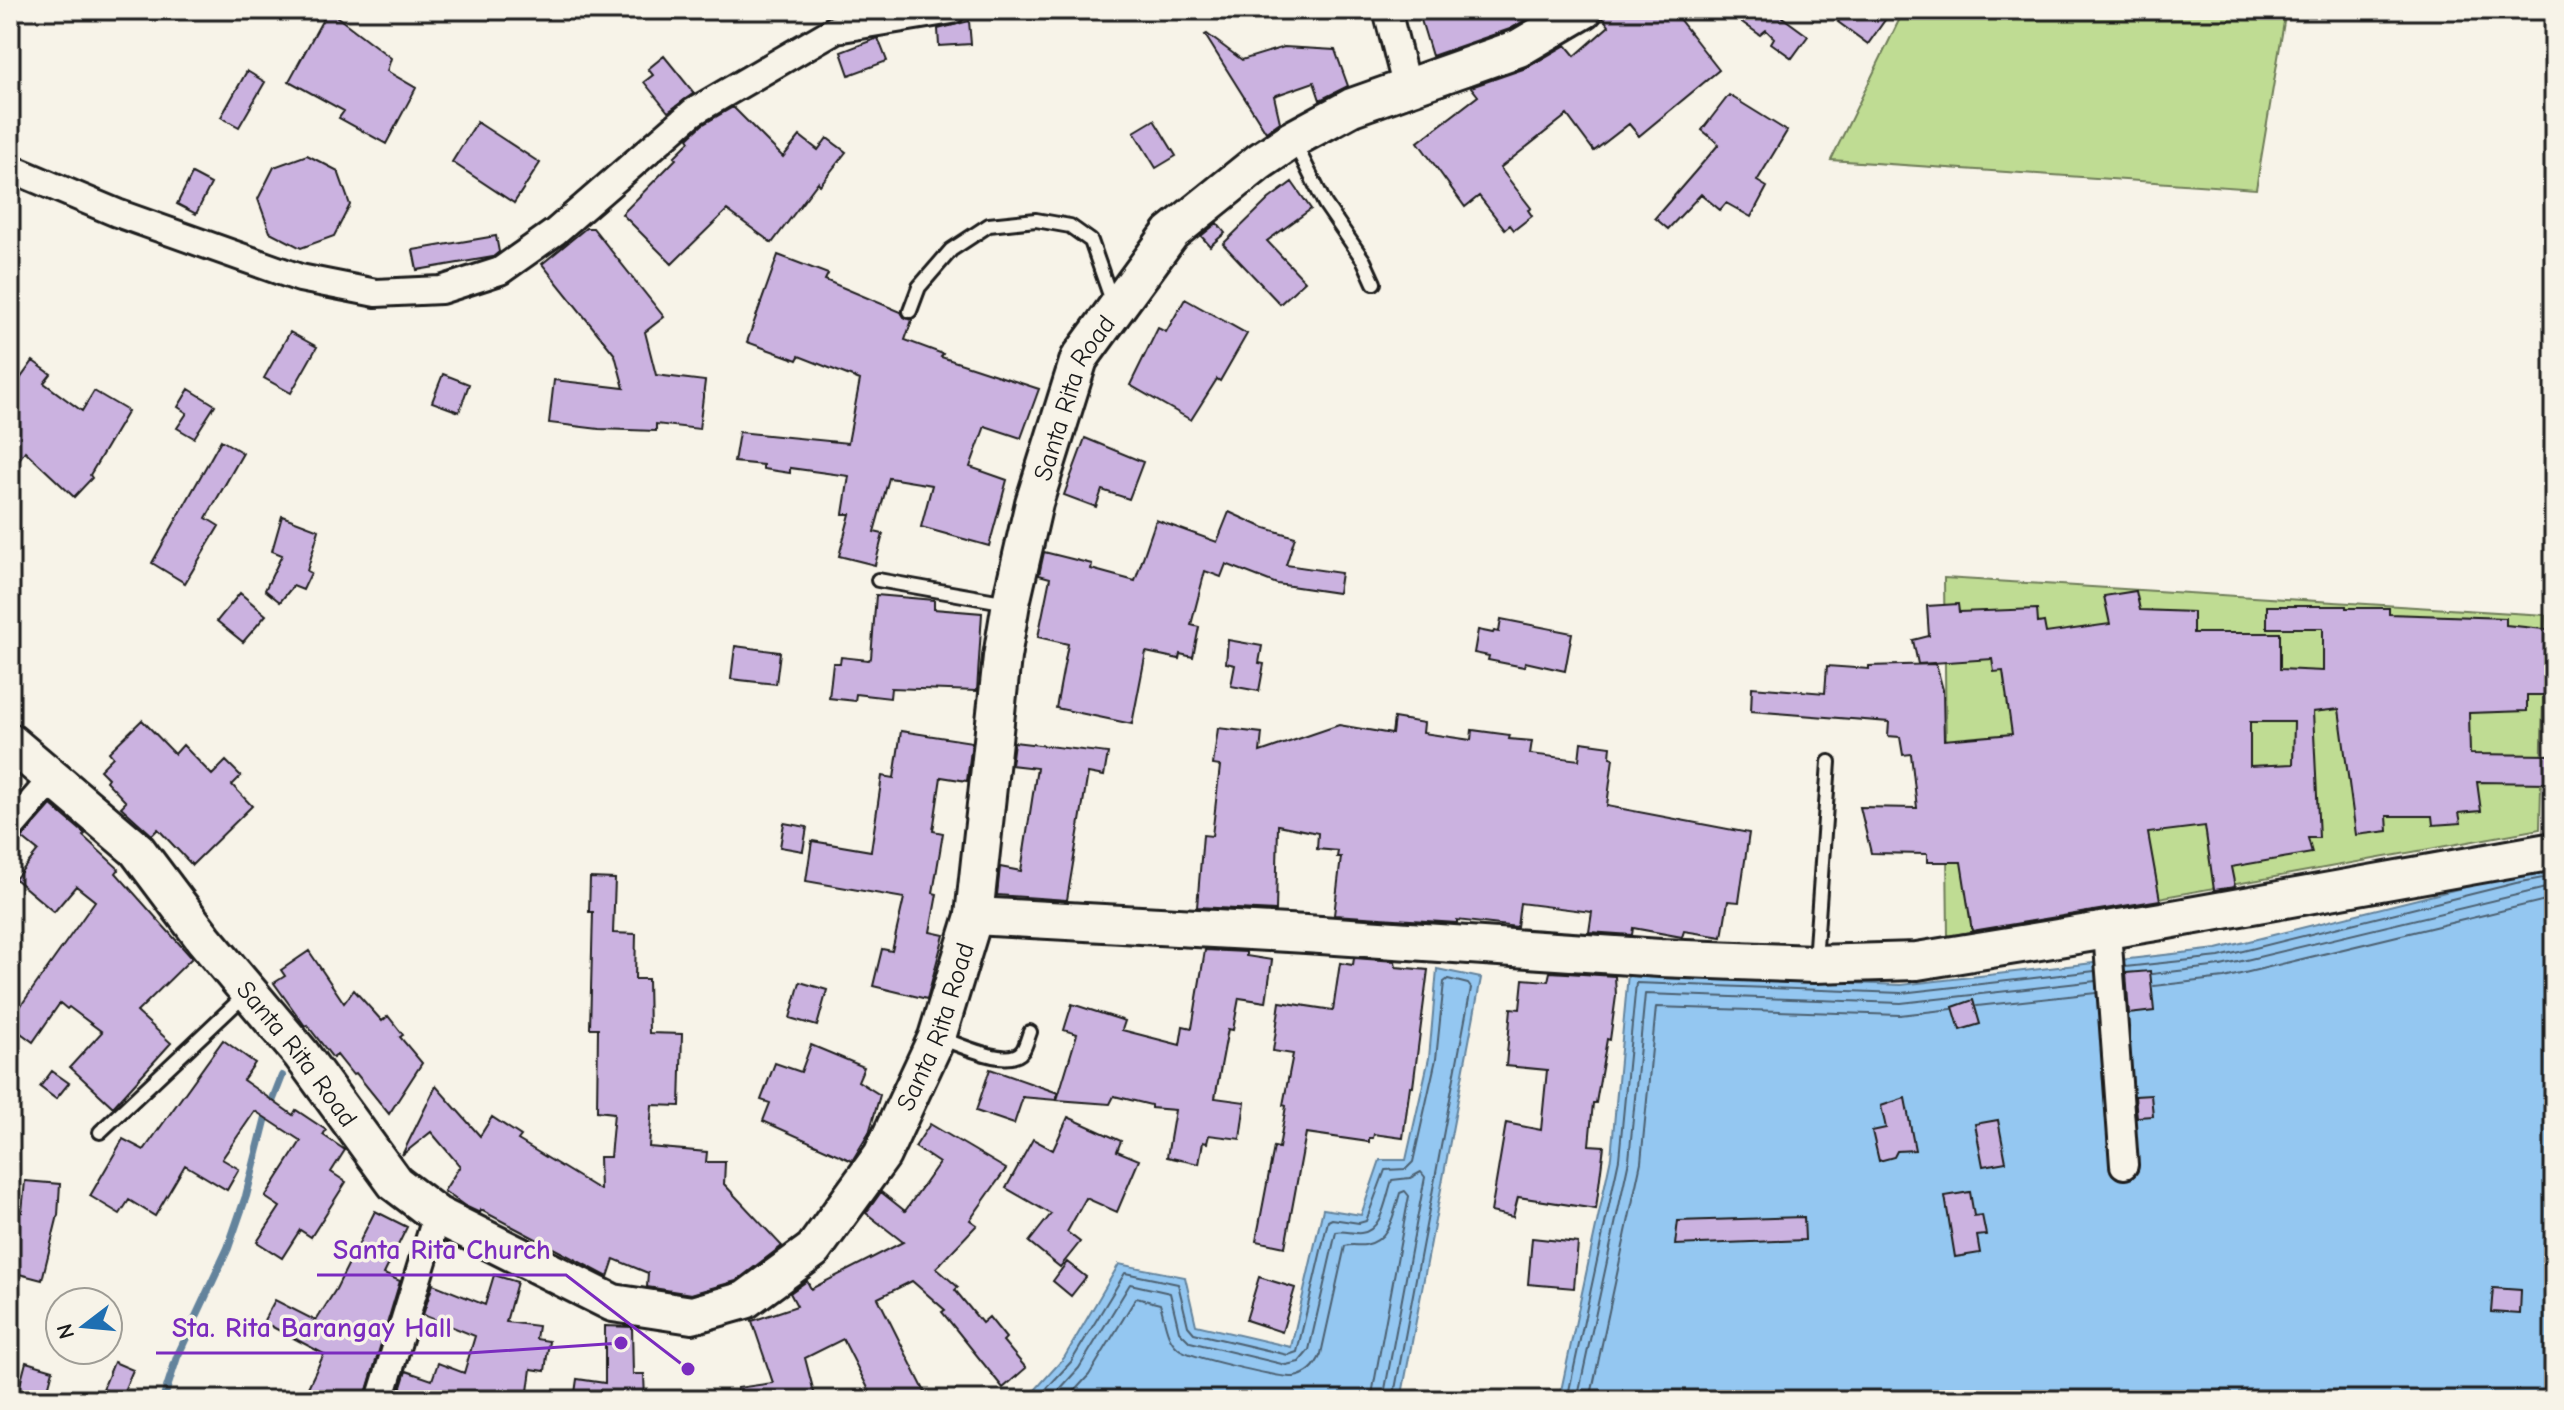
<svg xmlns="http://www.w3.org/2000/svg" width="2564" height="1410" viewBox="0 0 2564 1410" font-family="'Comic Neue',sans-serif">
<rect width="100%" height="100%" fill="#f7f3e8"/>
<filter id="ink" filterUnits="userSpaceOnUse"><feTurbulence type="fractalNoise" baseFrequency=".0125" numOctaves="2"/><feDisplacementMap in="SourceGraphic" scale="16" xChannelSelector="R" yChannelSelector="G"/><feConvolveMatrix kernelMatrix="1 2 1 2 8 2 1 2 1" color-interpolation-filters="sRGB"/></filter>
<g filter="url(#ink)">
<path fill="#bfdc93" stroke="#6e7c58" stroke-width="2" d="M1904,10H2286L2256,189L1831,160Z
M1944,578L2545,615L2540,829L1948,936Z"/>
<path fill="#94c7f1" stroke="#64839c" stroke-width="2" d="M2554,868V1400H1559L1611,1157L1628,974L1901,985L2217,949L2514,875Z
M1437,969L1481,978L1401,1400H1026L1064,1358L1119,1264L1185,1277L1196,1325L1291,1347L1323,1209L1361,1215L1380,1160H1406L1429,1058Z"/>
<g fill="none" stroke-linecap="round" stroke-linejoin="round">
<path stroke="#4c6071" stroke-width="2" d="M2125,967L2219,957L2516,883L2554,876
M2152,974L2221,966L2554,886
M2154,986L2224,978L2554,898
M1977,1006L2096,993
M1036,1400L1071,1362L1125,1273L1178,1284L1188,1326L1194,1333L1288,1355L1297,1352L1328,1221L1332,1219L1359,1223L1366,1221L1385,1170L1406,1169L1413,1162L1436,1059L1444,982L1448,979L1468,984L1471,988L1393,1400
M1050,1400L1079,1368L1130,1284L1170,1293L1179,1331L1190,1342L1286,1365L1299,1362L1309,1350L1336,1232C1345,1230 1352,1234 1361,1233C1383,1231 1386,1196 1392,1180L1410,1178L1421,1172L1425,1177L1383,1400
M1066,1400L1089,1375L1136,1298L1160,1304C1165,1319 1165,1338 1179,1349C1189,1357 1280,1378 1294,1377C1307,1375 1316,1366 1321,1354L1345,1246C1352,1244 1358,1246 1365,1245C1390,1241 1394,1213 1400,1193L1405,1191L1409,1196L1371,1400
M1567,1400L1619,1159L1636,983L1901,993L2095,971
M1577,1400L1629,1160L1645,994L1901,1003L2096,981
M1590,1400L1641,1162L1656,1007L1900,1015L1952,1009"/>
<path stroke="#64839c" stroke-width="8" d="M163,1400L177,1357L228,1248L246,1196L266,1117L282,1076"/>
</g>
<path fill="#cbb2e0" stroke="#1c1c1c" stroke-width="2" fill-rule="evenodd" d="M328,10L391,58L387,71L416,88L386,144L339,118L344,111L289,81Z
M1418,10H1527L1530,17L1510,29L1432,56Z
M1605,10H1672L1719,70L1639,136L1629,124L1594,151L1567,115L1500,168L1531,208L1528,210L1532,216L1514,230L1510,225L1505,229L1479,196L1465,207L1418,142L1478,96L1471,87L1526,68L1566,45L1575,56L1609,26L1603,18Z
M1725,10H1791L1782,17L1808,36L1792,58L1771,43L1774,38L1766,30L1760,35Z
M1847,10H1892L1868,44L1838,22Z
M969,21L971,44L939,46L938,29Z
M1207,34L1242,60L1284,47L1335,50L1348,86L1320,100L1314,82L1274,96L1280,122L1266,132L1205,35Z
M878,38L887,61L849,75L841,52Z
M664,56L694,93L668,112L644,82L653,75L648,69Z
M247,71L265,82L239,127L221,117Z
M1729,95L1787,131L1757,181L1767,187L1751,217L1726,203L1720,210L1701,194L1668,229L1655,218L1719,144L1702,130Z
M733,107L783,157L800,136L818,150L827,138L846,152L820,185L818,182L772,243L727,210L672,264L622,214L676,159L674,157L690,141L688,138L702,125Z
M1154,120L1176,156L1156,168L1134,132Z
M477,122L540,163L514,203L452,162Z
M307,155L338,171L350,205L334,236L301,248L270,232L258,199L274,167Z
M192,174L211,184L196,214L177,204Z
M1292,182L1311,209L1267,241L1305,281L1280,304L1223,244L1269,199Z
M1217,223L1225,233L1210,246L1201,236Z
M586,228H593L664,317L645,332L656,375L705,381L699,429L656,424V431L599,429L549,423L554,380L624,388L615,355L542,264Z
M496,236L499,252L493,257L417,270L413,250Z
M778,255L828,274L825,280L901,312L904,317L912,320L905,340L943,354L941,357L1039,389L1021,438L985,426L970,467L1007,480L989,546L921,527L932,485L889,478L874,532L883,534L875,565L839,556L850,514H843L849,476L790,468V473L763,469V465L734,462L739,432L848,443L860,380L799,356L797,360L747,342Z
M1185,299L1247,334L1220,381L1217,379L1191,420L1130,385L1158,328L1166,332Z
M290,332L317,347L291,393L264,378Z
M33,361L51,374L44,383L82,411L94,391L128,411L90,475L92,478L74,497L25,451L10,473V393Z
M443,374L469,384L459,412L432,402Z
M189,389L215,405L194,438L177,428L187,413L178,407Z
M1085,438L1143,462L1129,499L1102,490L1096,507L1064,495Z
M221,440L243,453L206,518L219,526L185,583L152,563Z
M1229,512L1262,527L1295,537L1286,565L1341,573L1338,593L1277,584L1226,564L1221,577L1205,571L1191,625L1199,627L1193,657L1180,654L1179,659L1146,652L1132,724L1056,708L1068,644L1038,637L1050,578L1039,575L1044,552L1092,564L1091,569L1135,581L1156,520L1217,542Z
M282,516L319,530L307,571L311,573L303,590L293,586L280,602L265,590L282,555L272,551Z
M2136,591L2140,610L2193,612V633H2280V669L2323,671V628H2267V606H2346V608H2389V614L2506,618V625L2554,630V695H2527V711L2469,713L2470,754L2554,755V783L2477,782L2481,811L2459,813L2461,823L2433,825L2432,816H2387L2388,831L2356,835L2339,709L2313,712L2319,838H2308L2312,853L2231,867L2235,887L2214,890L2205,826L2148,833L2160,900L1972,931L1961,862H1927V854L1871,853L1860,807L1917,808L1911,754L1903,755L1900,737L1888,736L1889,722L1751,711L1752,687L1825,693L1827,666L1869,669V666L1936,664L1943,690L1944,740L2012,734L2003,671L1994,672L1992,659L1918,664L1913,640L1929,636L1927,606L1958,604L1959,612L2037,609L2038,623L2044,622L2046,633L2110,624L2104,596ZM2250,722H2294L2293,764L2250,766Z
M240,593L266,615L243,642L217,621Z
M876,595L934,600V609L982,613L977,691L891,688L890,698L856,694L855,701L829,698L833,663H840L841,657L868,660L871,658Z
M1501,619L1572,633L1565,671L1525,662L1524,667L1488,660L1489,656L1474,653L1478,630L1493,633L1494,631L1499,632Z
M1228,640L1262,646L1259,663L1264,664L1259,691L1231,686L1235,665L1226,663Z
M735,646L780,652L776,684L731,679Z
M1394,718L1424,723L1423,733L1471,740L1472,730L1510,735L1509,739L1532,741L1530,754L1579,760L1581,742L1611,746L1610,757L1613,758L1607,806L1749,833L1739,902L1728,901L1722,937L1684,931L1682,937L1633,928L1632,935L1589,932L1592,912L1520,903L1517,927L1457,920V923L1334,915L1341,857H1337L1338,851L1317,849L1318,833L1278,825L1276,911L1197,907L1203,835L1212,836L1220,766L1213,765L1218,728L1262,733L1260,752L1339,725L1392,734Z
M142,720L175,754L183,745L212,775L226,761L241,776L232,785L252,806L192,865L158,829L152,835L121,807L126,802L106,781L108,778L100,770L113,757L109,752Z
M901,731L972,742L967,781L941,777L933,831L943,833L933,893L937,894L930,932L944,935L927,999L873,986L882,949L892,951L904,898L806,881L812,841L871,851L882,776L894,778Z
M1014,742L1108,753L1104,776L1088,773L1067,900L997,895L1000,867L1021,871L1037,768L1011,765Z
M51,805L85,834L83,836L119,869L116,873L192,958L137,1012L171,1043L113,1107L70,1067L102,1032L69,1007L67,1009L60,1003L33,1042L10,1025V1021L95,901L76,886L54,912L15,879L38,851L22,838Z
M784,823L807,827L803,851L780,847Z
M590,878L615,879L613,933L636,934L635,979H648L649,1033L682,1034L680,1106L652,1105L649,1147L707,1152L706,1162H725L724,1184L782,1246L736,1281L691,1294L647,1287L648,1273L614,1259L608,1277L481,1210L480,1213L465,1206L444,1191L460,1166L431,1132L402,1155L436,1086L480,1136L492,1117L521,1136L518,1140L600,1190L599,1157H610L614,1113L597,1111L598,1028H590L593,912H589Z
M1205,950L1246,952V956L1272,960L1266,1002L1239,998L1233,1030L1228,1029L1215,1098L1245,1102L1240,1139L1209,1135L1207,1143L1203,1142L1199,1164L1167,1157L1175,1110L1151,1108V1105L1114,1096L1110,1104L1057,1100L1077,1034L1064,1030L1072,1004L1125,1021L1122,1030L1180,1045L1183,1026L1192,1028Z
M309,951L344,1003L354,990L382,1021L388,1016L403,1035L400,1037L422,1063L389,1114L356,1073L353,1075L337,1055L333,1058L307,1025L305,1026L274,983L285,976L281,970Z
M1354,958L1395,961L1396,967L1428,970L1413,1087L1410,1086L1403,1138L1374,1134L1373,1138H1369V1142L1306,1133L1285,1247L1256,1241L1274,1147L1279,1148L1286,1106L1283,1105L1293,1054L1273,1051L1280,1002L1333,1010L1340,963L1353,965Z
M2150,971L2154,1011L2129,1014L2126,973Z
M1550,972L1615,976L1616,996L1610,1040L1607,1039L1596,1103H1593L1589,1145L1604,1146L1596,1209L1518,1197L1513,1217L1491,1212L1506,1123L1541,1130L1547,1070L1506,1066L1511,1008L1520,1009L1523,979L1548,981Z
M800,982L827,990L817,1026L790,1018Z
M1973,1000L1980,1024L1960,1030L1953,1007Z
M223,1040L255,1063L243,1080L293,1115L296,1110L326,1130L323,1135L345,1150L331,1172L346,1182L311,1237L300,1230L282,1258L257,1242L280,1207L265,1197L301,1141L255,1111L222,1159L239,1169L227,1190L185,1165L155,1216L129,1200L120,1214L90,1196L123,1139L144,1150Z
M811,1045L864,1067L858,1081L880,1095L869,1133L852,1161L763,1121L770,1103L761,1100L775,1063L801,1072Z
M990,1069L1058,1093L1056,1100L1021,1097H1023L1014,1124L976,1111Z
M52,1071L69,1083L56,1099L40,1087Z
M2151,1095L2153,1116L2137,1117L2135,1096Z
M1905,1098L1915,1150L1897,1151L1894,1157L1879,1161L1872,1131L1886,1128L1881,1106Z
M1068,1117L1121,1141L1117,1151L1139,1160L1117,1212L1086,1198L1067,1232L1080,1242L1060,1267L1029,1242L1051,1214L1006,1188L1033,1139L1053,1150Z
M1998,1120L2006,1162L1983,1166L1975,1124Z
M930,1124L1006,1169L970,1220L977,1225L936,1268L958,1287L955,1290L982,1323L989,1317L1006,1338L1003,1341L1026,1368L1003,1388L942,1312L945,1310L912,1281L878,1298L929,1400H874L843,1339L805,1358L816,1400H738L737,1388L773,1383L752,1321L797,1306L790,1293L807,1281L811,1289L903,1242L866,1213L881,1192L905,1211L939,1163L915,1147Z
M25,1181L60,1184L58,1215L42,1280L19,1274L20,1268L10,1267V1210L22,1212Z
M1970,1192L1974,1216L1982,1215L1986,1235L1977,1236L1980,1253L1955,1257L1945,1196Z
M375,1211L407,1227L384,1274L400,1281L364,1400H302L324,1354L263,1322L275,1300L316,1321L336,1289Z
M1804,1217L1805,1240L1675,1245L1678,1221Z
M1532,1238L1578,1243L1574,1288L1528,1284Z
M1067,1262L1086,1277L1071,1296L1053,1281Z
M494,1275L517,1282L506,1322L538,1326L536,1339L549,1341L545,1371L531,1369L527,1399L488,1394L486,1400H397L406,1371L432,1380L438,1363L464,1373L475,1336L423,1315L433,1284L485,1305Z
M1259,1277L1295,1288L1282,1332L1246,1320Z
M2493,1288L2521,1290L2520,1314L2491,1312Z
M605,1326L632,1327L633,1374H644L645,1400H574L577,1379L605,1383Z
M26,1362L53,1370L45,1400H16Z
M114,1362L133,1370L121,1398L103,1389Z"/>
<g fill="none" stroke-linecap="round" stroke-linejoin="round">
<g stroke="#1c1c1c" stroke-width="18">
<path id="lane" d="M1294,142L1325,204L1364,261L1374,283
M910,311L919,287L951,250L989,225L1036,220L1070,226L1091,241L1112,301
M878,580L1008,603
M1815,961L1829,762
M940,1038C959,1044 1010,1070 1023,1050C1026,1045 1028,1037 1030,1032
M100,1132L246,994"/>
</g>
<g stroke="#1c1c1c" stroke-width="32">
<path id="street" d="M1387,10L1407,89
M10,168L117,213L300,278L376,293L441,290L500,271L555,232L693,112L836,29L952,10
M10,828L53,778
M2107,931L2124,1165
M380,1400L437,1215"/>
</g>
<g stroke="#1c1c1c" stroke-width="42">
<g id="secondary">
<path id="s1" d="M10,742L137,850L204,939L301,1054L395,1183L437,1215L613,1303L692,1315L745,1300L813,1250L882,1155L937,1037L974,916L1002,657L1011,603L1034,503L1079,359L1171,233L1259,162L1293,139L1352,107L1519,48L1584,10"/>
<path d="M974,916L1306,934L1660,958L1814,964L1917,961L2162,921L2554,851"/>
</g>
</g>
<use href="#lane" stroke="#f7f3e8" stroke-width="12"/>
<use href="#street" stroke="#f7f3e8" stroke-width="26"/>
<use href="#secondary" stroke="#f7f3e8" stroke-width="36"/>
</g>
</g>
<g text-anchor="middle" stroke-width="7" stroke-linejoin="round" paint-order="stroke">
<g font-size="26" fill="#1c1c1c" stroke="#f7f3e8">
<text dy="9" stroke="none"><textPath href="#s1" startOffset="1962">Santa Rita Road</textPath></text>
<text dy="9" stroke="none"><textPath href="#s1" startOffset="1314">Santa Rita Road</textPath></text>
<text dy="9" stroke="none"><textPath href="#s1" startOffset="426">Santa Rita Road</textPath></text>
</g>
</g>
<path fill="none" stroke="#7b2cbf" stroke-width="3" d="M688 1369L566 1275H317M621 1343L468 1353H156"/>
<g fill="#7b2cbf" stroke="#f7f3e8" stroke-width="3">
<circle cx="688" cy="1369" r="8"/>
<circle cx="621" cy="1343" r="8"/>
</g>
<g font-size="28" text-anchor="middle" font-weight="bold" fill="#7b2cbf" stroke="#f7f3e8" stroke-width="7" stroke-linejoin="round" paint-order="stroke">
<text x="442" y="1259">Santa Rita Church</text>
<text x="312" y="1337">Sta. Rita Barangay Hall</text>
</g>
<rect width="2564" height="1410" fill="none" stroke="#f7f3e8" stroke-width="40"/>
<rect x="20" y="20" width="2524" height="1370" fill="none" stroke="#1c1c1c" stroke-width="3" filter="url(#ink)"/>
<g transform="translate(84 1326) rotate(254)"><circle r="38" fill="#f7f3e8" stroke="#9f9d96" stroke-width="2"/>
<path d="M0-6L14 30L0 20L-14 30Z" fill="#1f6fb2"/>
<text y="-12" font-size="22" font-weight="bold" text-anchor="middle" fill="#1c1c1c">N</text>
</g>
</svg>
